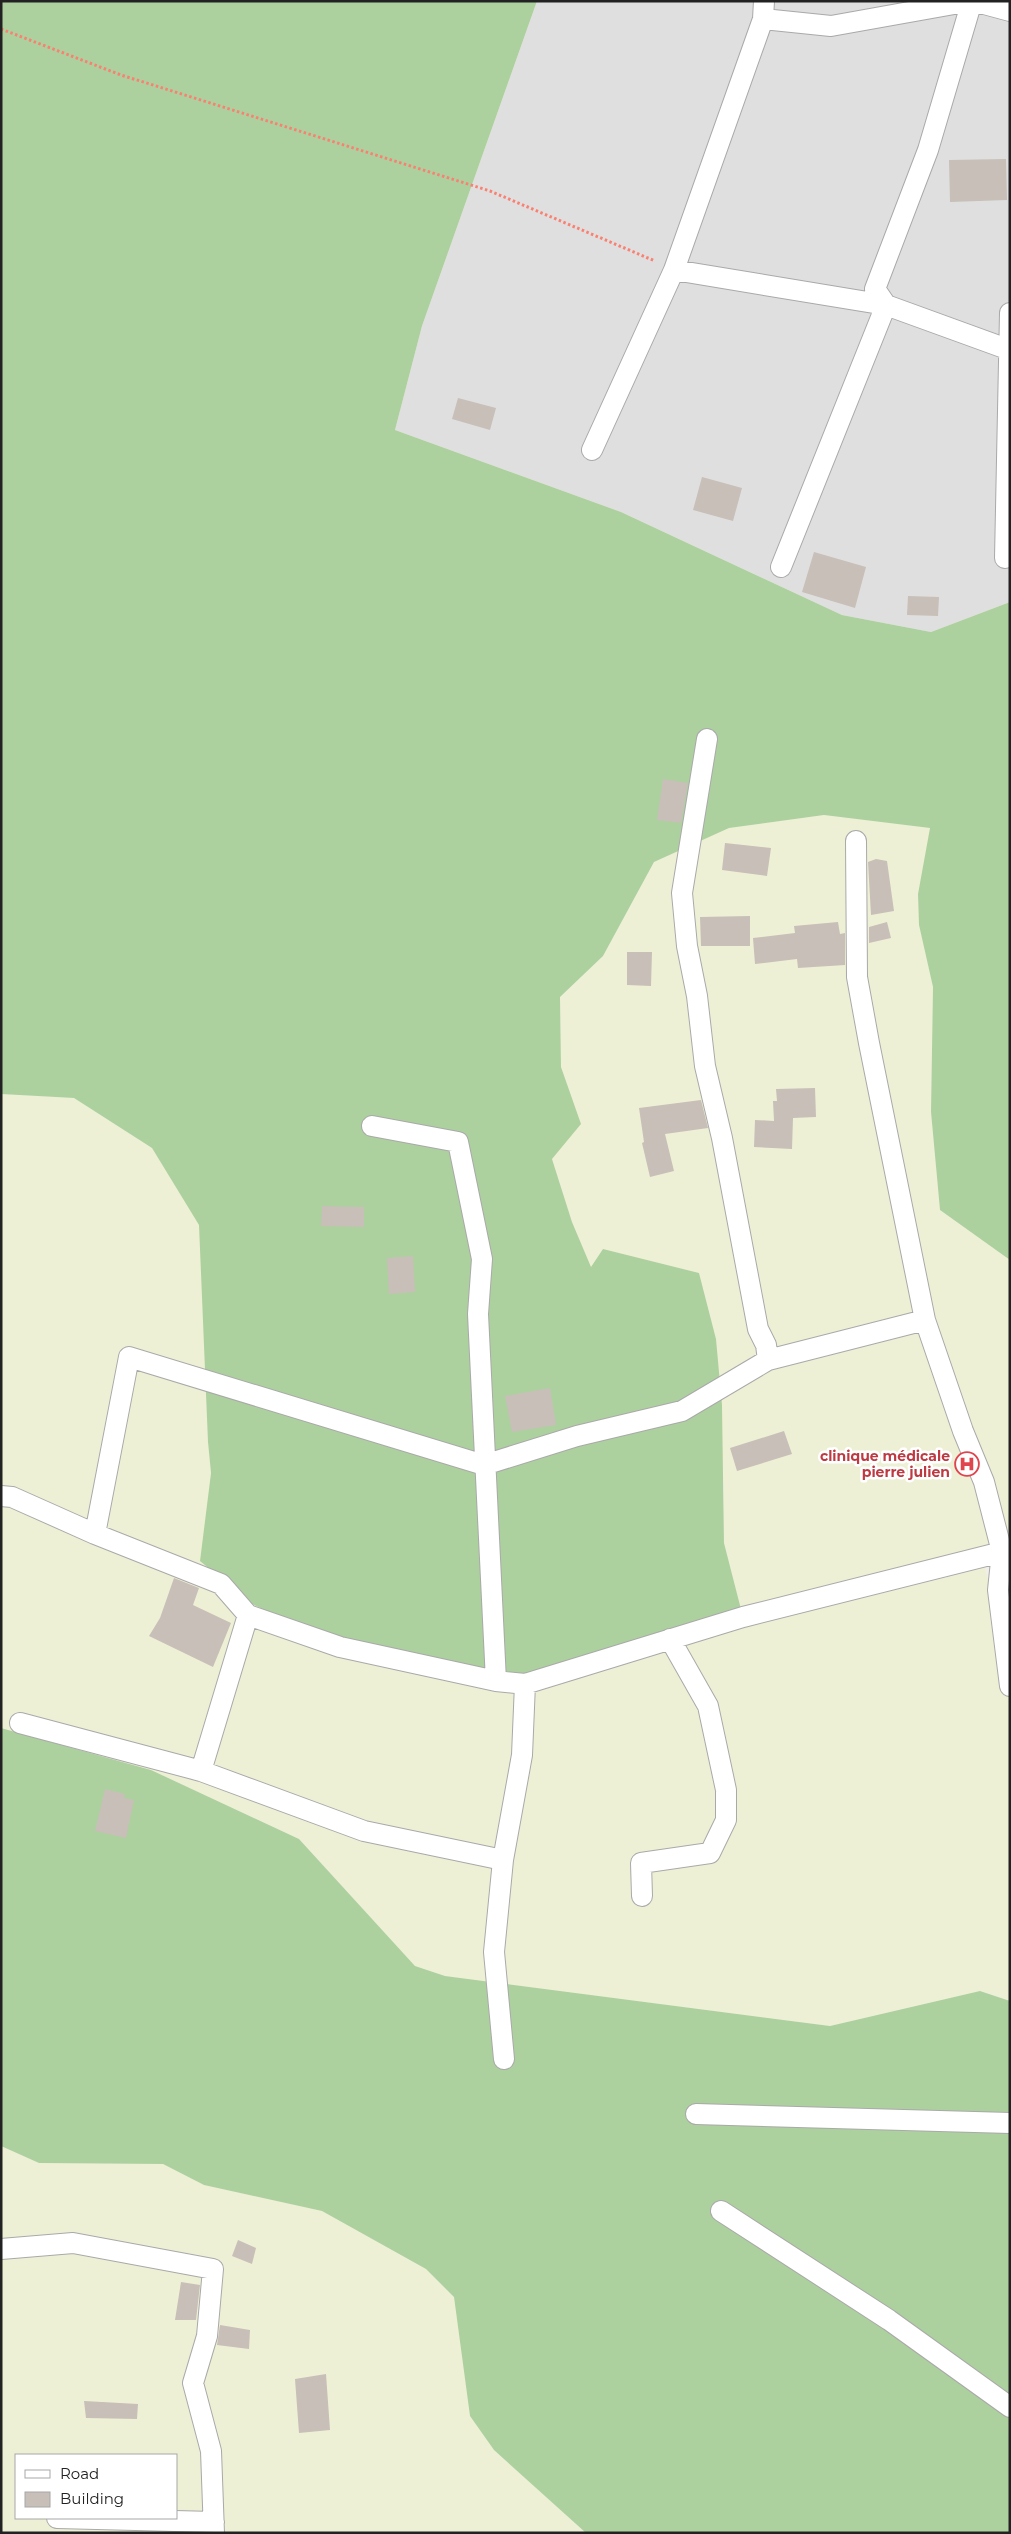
<svg xmlns="http://www.w3.org/2000/svg" width="1011" height="2534" viewBox="0 0 1011 2534" font-family="Montserrat,sans-serif">
<rect width="100%" height="100%" fill="#f2efe9"/>
<path fill="#e0dfdf" d="M537,1H1010V602L931,632L842,615L621,512L395,430L422,326Z"/>
<path fill="#eef0d5" fill-rule="evenodd" d="M824,815L931,828L918,894L919,925L933,987L931,1112L940,1210L1010,1260V1559L984,1565L1010,1659V2001L980,1991L830,2026L445,1976L415,1966L299,1839L151,1770L1,1728V1094L74,1098L152,1148L200,1225L208,1442L211,1473L201,1561L743,1617L724,1543V1486L716,1339L699,1273L603,1249L591,1268L572,1222L552,1159L580,1124L561,1067L560,997L603,956L654,862L729,828Z
M1,2146L39,2163L163,2164L204,2185L322,2211L426,2269L454,2297L470,2416L494,2450L586,2533H1ZM16,2455H176V2518H16Z"/>
<path fill="#add19e" d="M1,1H537L422,326L395,430L621,512L842,615L931,632L1010,602V1260L940,1210L931,1112L933,987L919,925L918,894L930,828L824,815L729,828L654,862L603,956L560,997L561,1067L581,1124L552,1159L572,1222L591,1267L603,1249L699,1273L716,1339L722,1405L724,1543L743,1617L514,1688L356,1652L252,1604L200,1561L211,1473L208,1442L199,1225L152,1148L74,1098L1,1094Z
M1,1728L151,1770L299,1839L415,1966L445,1976L830,2026L980,1991L1010,2001V2533H586L494,2450L470,2416L454,2297L426,2269L322,2211L204,2185L163,2164L39,2163L1,2146Z"/>
<path fill="#c7bfb8" d="M1006,159L1007,200L950,202L949,160Z
M458,398L496,408L490,430L452,419Z
M702,477L742,488L733,521L693,510Z
M814,552L866,567L855,608L802,592Z
M908,596L939,597L938,616L907,615Z
M663,779L688,783L681,823L657,820Z
M725,843L771,848L767,876L722,870Z
M876,859L887,861L894,911L871,915L868,862Z
M750,916V946H701L700,917Z
M838,922L840,934L845,933V965L798,968L797,959L755,964L753,938L795,933L794,926Z
M887,922L891,938L869,943V927Z
M627,952H652L651,986L627,985Z
M815,1088L816,1117L793,1118L792,1149L754,1147L755,1120L774,1121L773,1101H777L776,1089Z
M701,1100L708,1128L665,1134L674,1171L650,1177L642,1143L644,1142L639,1108Z
M322,1206L364,1207V1227L321,1226Z
M413,1256L415,1292L389,1294L387,1258Z
M550,1388L556,1425L512,1432L505,1396Z
M784,1431L792,1454L737,1471L730,1448Z
M174,1578L199,1588L193,1605L231,1623L213,1667L149,1636L160,1618Z
M105,1789L125,1794L124,1798L134,1800L126,1838L95,1831Z
M238,2240L256,2248L252,2264L232,2256Z
M181,2282L200,2285L196,2320H175Z
M220,2325L250,2330L249,2349L217,2345Z
M326,2374L330,2430L299,2433L295,2379Z
M84,2401L138,2404L137,2419L86,2418Z"/>
<g fill="none" stroke-linecap="round" stroke-linejoin="round">
<g stroke="#a9a9a9" stroke-width="22">
<path id="minor" d="M973,1L1010,11
M763,19L831,26L971,1
M674,270L763,19L764,1
M592,450L674,270L886,305L1010,350
M1005,558L1010,313
M781,567L886,305L875,289L928,150L972,1
M707,739L682,893L687,946L697,996L705,1066L722,1138L758,1329L766,1345L768,1360L925,1320
M856,841L857,977L869,1043L925,1320L963,1431L984,1482L1002,1552L998,1590L1010,1686
M372,1126L458,1142L482,1259L478,1314L496,1681
M1,1496L12,1497L95,1534L221,1584L248,1615L340,1647L496,1681L525,1684L743,1617L1010,1550
M95,1534L129,1357L484,1465L577,1436L682,1411L768,1360
M20,1723L201,1771L364,1831L503,1860
M201,1771L248,1615
M642,1896L641,1863L710,1853L726,1820V1790L708,1706L670,1639
M504,2059L494,1952L503,1860L522,1755L525,1684
M696,2114L1010,2123
M721,2211L889,2320L1010,2407
M1,2249L73,2243L213,2269L207,2336L193,2383L211,2451L214,2533
M57,2518L214,2522"/>
</g>
<path stroke="#fa8072" stroke-width="3" stroke-dasharray="2.5 2.5" stroke-linecap="butt" d="M1,29L121,75L490,191L655,261"/>
<use href="#minor" stroke="#fff" stroke-width="20"/>
</g>
<defs>
<g id="hospital-ring" transform="scale(1.25)"><circle r="9.5" fill="#fff" stroke="#e0444e" stroke-width="1.5"/><path d="M-5-5h3v3.5h4V-5h3V5h-3V1.5h-4V5h-3Z" fill="#e0444e"/></g>
</defs>
<g fill-rule="evenodd">
<use href="#hospital-ring" x="967" y="1464"/>
</g>
<g text-anchor="middle" stroke-width="5" stroke-linejoin="round" paint-order="stroke">
<g font-size="14" font-weight="bold" fill="#be3a42" stroke="#fff" text-anchor="end">
<text x="950" y="1461">clinique médicale<tspan x="950" dy="16">pierre julien</tspan></text>
</g>
</g>
<rect width="1011" height="2534" fill="none" stroke="#222222" stroke-width="5"/>
<rect x="15" y="2454" width="162" height="65" fill="#ffffff" stroke="#a7a7a7"/>
<rect x="25" y="2470" width="25" height="8" fill="#ffffff" stroke="#a7a7a7"/>
<text x="60" y="2479" font-size="15" fill="#222222">Road</text>
<rect x="25" y="2492" width="25" height="15" fill="#c7bfb8" stroke="#a7a7a7"/>
<text x="60" y="2504" font-size="15" fill="#222222">Building</text>
</svg>
